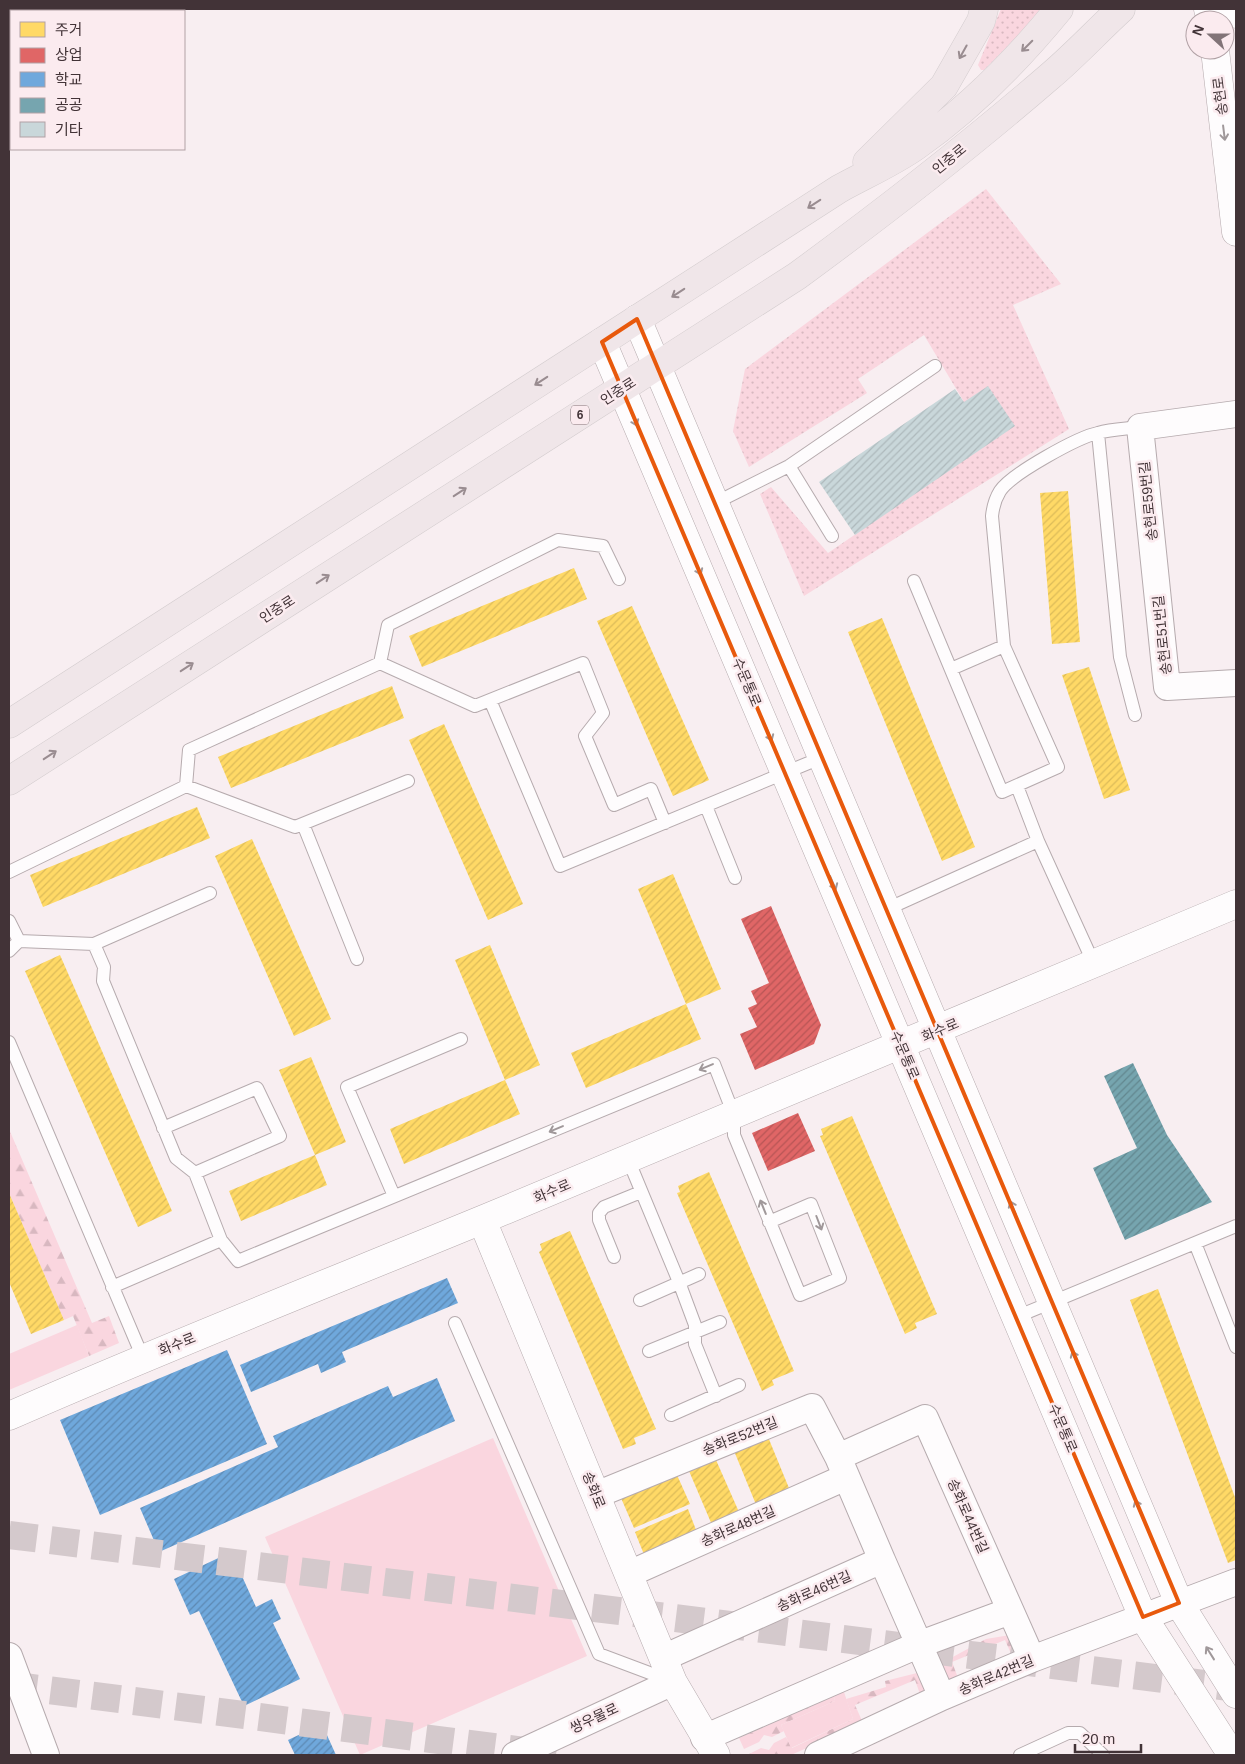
<svg xmlns="http://www.w3.org/2000/svg" width="1245" height="1764" viewBox="0 0 1245 1764" font-family="Helvetica,'Noto Sans KR',sans-serif">
<defs>
<pattern id="grass-dots" width="8" height="8" patternUnits="userSpaceOnUse" patternTransform="scale(1.25)"><rect width="8" height="8" fill="#fad6df"/><path d="M2 2h.1M6 6h.1" fill="none" stroke="#d8b8c0" stroke-width="1.8" stroke-linecap="round"/></pattern>
<pattern id="forest-firs" width="22" height="20" patternUnits="userSpaceOnUse" patternTransform="scale(1.25)"><rect width="22" height="20" fill="#fad6df"/><path d="M5 1l3.5 6h-7zM16 11l3.5 6h-7z" fill="#d8b8c0"/></pattern>
<pattern id="homes-hatch" width="6" height="6" patternUnits="userSpaceOnUse" patternTransform="scale(1.25)"><rect width="6" height="6" fill="#ffd966"/><path d="M-1 1l2-2M0 6l6-6M5 7l2-2" fill="none" stroke="#dcbb59"/></pattern>
<pattern id="shops-hatch" width="6" height="6" patternUnits="userSpaceOnUse" patternTransform="scale(1.25)"><rect width="6" height="6" fill="#e06666"/><path d="M-1 1l2-2M0 6l6-6M5 7l2-2" fill="none" stroke="#b75555"/></pattern>
<pattern id="schools-hatch" width="6" height="6" patternUnits="userSpaceOnUse" patternTransform="scale(1.25)"><rect width="6" height="6" fill="#6fa8dc"/><path d="M-1 1l2-2M0 6l6-6M5 7l2-2" fill="none" stroke="#5d89b3"/></pattern>
<pattern id="public-hatch" width="6" height="6" patternUnits="userSpaceOnUse" patternTransform="scale(1.25)"><rect width="6" height="6" fill="#76a5af"/><path d="M-1 1l2-2M0 6l6-6M5 7l2-2" fill="none" stroke="#62878f"/></pattern>
<pattern id="building-hatch" width="6" height="6" patternUnits="userSpaceOnUse" patternTransform="scale(1.25)"><rect width="6" height="6" fill="#c9d7da"/><path d="M-1 1l2-2M0 6l6-6M5 7l2-2" fill="none" stroke="#aeb9bc"/></pattern>
</defs>
<rect width="100%" height="100%" fill="#f8eef1"/>
<path fill="url(#grass-dots)" d="M1001,9H1044L984,70H981L978,65Z
M986,189L1061,284L1013,305L1069,429L804,596L760,494L771,487L828,553L1014,426L964,402L924,335L858,379L867,393L749,467L733,431L745,369Z"/>
<path fill="url(#forest-firs)" d="M9,1129L92,1323L109,1316L119,1343L89,1356L73,1316L64,1320L9,1193Z
M1016,1634L1019,1645L1012,1656L1005,1640L952,1662L958,1678L949,1681L938,1665L986,1639Z
M921,1672L926,1690L921,1697L915,1680L855,1705L863,1723L791,1755H747L761,1748L769,1750L774,1743L786,1737L792,1748L853,1719L846,1699L886,1687L885,1681Z
M834,1696L835,1701L781,1725L784,1731L772,1737L764,1735L759,1742L744,1749L739,1738Z"/>
<path fill="#fad6df" d="M77,1325L89,1356L9,1390V1354Z
M493,1438L587,1656L360,1755L265,1537Z
M844,1692L853,1719L791,1748L781,1725L835,1701L834,1696Z"/>
<path fill="url(#homes-hatch)" d="M1068,491L1080,642L1052,644L1040,493Z
M574,568L587,599L422,667L409,636Z
M632,606L709,780L673,796L597,621Z
M882,618L975,847L942,861L848,632Z
M1089,667L1130,790L1104,799L1062,675Z
M392,686L404,718L231,788L218,757Z
M444,724L523,904L488,920L409,740Z
M197,807L210,838L43,907L30,875Z
M252,839L331,1019L294,1036L215,856Z
M673,874L721,989L686,1004L701,1039L586,1088L571,1053L686,1004L638,889Z
M490,945L540,1065L505,1080L455,960Z
M60,955L172,1211L138,1227L25,971Z
M311,1057L346,1142L315,1155L327,1185L241,1221L229,1191L315,1155L279,1070Z
M505,1080L520,1114L404,1164L390,1129Z
M852,1116L937,1314L915,1323L917,1328L905,1334L820,1136L823,1135L821,1129Z
M709,1172L794,1371L772,1380L774,1385L762,1391L677,1193L680,1192L678,1186Z
M9,1193L64,1320L31,1334L9,1282Z
M570,1231L656,1429L634,1438L636,1444L623,1449L539,1252L542,1250L540,1244Z
M1158,1289L1236,1500V1560L1228,1563L1130,1300Z
M766,1432L791,1493L757,1507L732,1446Z
M716,1460L739,1512L712,1525L689,1471Z
M677,1475L690,1504L634,1528L621,1498Z
M688,1509L698,1535L645,1557L635,1532Z"/>
<path fill="url(#shops-hatch)" d="M771,906L821,1025L814,1044L755,1070L740,1034L757,1027L748,1008L757,1004L751,991L769,983L741,919Z
M798,1113L815,1151L768,1171L752,1133Z"/>
<path fill="url(#schools-hatch)" d="M447,1278L458,1303L342,1352L346,1362L321,1373L318,1364L251,1392L240,1365Z
M227,1350L267,1444L100,1515L60,1420Z
M437,1378L455,1421L159,1552L140,1508L278,1447L273,1436L388,1386L393,1397Z
M231,1552L256,1607L272,1599L281,1619L273,1623L300,1679L244,1706L199,1611L190,1615L174,1579Z
M322,1724L336,1755H295L288,1740Z"/>
<path fill="url(#public-hatch)" d="M1133,1063L1167,1135L1212,1202L1125,1240L1093,1168L1137,1148L1104,1076Z"/>
<path fill="url(#building-hatch)" d="M988,386L1015,426L855,535L819,482L955,389L964,402Z"/>
<g fill="none" stroke-linecap="round" stroke-linejoin="round">
<path stroke="#d4c9cc" stroke-width="28" stroke-dasharray="28 14" stroke-linecap="butt" d="M9,1535L1236,1688
M9,1685L556,1755"/>
<g stroke="#b6abae" stroke-width="14">
<path id="service" d="M1098,433L1120,657L1135,715
M789,466L832,536
M715,503L789,466L935,366
M914,581L1002,792L1058,767L1004,646L992,516C993,507 995,499 1000,491C1011,474 1078,437 1098,433C1112,429 1126,429 1140,427
M380,663L388,625L558,540L603,546L619,579
M951,669L1004,646
M490,700L560,866L823,757
M408,781L295,827L186,786L189,750L380,663L475,706L583,663L603,713L585,736L614,805L651,789L665,823
M1017,786L1038,841
M706,806L735,878
M303,824L357,959
M9,872L186,786
M887,909L1038,841L1094,964
M9,921L19,941
M94,944L210,893
M9,951L19,941L94,944L104,967L103,981L176,1158L195,1173L221,1240L238,1261L714,1064L734,1115V1135L800,1295L840,1278L811,1204L769,1222
M9,1042L143,1358
M163,1128L257,1088L280,1136L195,1173
M628,1159L679,1282L695,1325V1344L716,1396
M394,1196L347,1087L461,1039
M1195,1243L1236,1347
M614,1257L599,1220V1213L604,1207L641,1192
M112,1287L221,1240
M640,1300L699,1274
M1016,1317L1236,1226
M455,1323L599,1654L671,1681
M649,1351L720,1322
M671,1415L739,1385
M1020,1755L1068,1733H1080L1103,1755"/>
</g>
<g stroke="#b6abae" stroke-width="28">
<path id="minor" d="M1236,414L1140,427L1167,687L1236,683
M838,1457L925,1418L1032,1659
M596,1495L812,1407L838,1457L882,1560L663,1658
M882,1560L942,1697
M629,1574L846,1477
M9,1656L46,1755
M704,1738L918,1645L1010,1611
M515,1755L673,1682
M818,1755L942,1697L1032,1659L1236,1582"/>
</g>
<g stroke="#b6abae" stroke-width="29">
<path id="tertiary" d="M1208,9L1211,20
M1235,9L1236,14
M1215,50L1236,232
M637,319L1179,1603L1236,1694
M602,342L1143,1617L1232,1755
M482,1220L673,1682L716,1755
M9,1416C166,1347 326,1284 484,1219C736,1116 986,1010 1236,904"/>
</g>
<g stroke="#d3ccce" stroke-width="29">
<path id="primary" d="M867,162L944,86L981,21L984,9
M9,724L839,189C864,175 892,163 916,146C969,109 1018,59 1059,9
M9,781L797,276C883,213 968,147 1049,77C1074,56 1097,31 1121,9"/>
</g>
<use href="#service" stroke="#fefcfd" stroke-width="12"/>
<use href="#minor" stroke="#fefcfd" stroke-width="26"/>
<use href="#tertiary" stroke="#fefcfd" stroke-width="28"/>
<use href="#primary" stroke="#f0e6e9" stroke-width="28"/>
</g>
<defs><path id="oneway-shaft" d="M-6 0H5M1.5-3L5.5 0L1.5 3" fill="none" stroke-width="1.6" stroke-linecap="round" stroke-linejoin="round" transform="scale(1.25)"/></defs>
<g stroke="#998c90">
<use href="#oneway-shaft" transform="translate(1027 46) rotate(135)"/>
<use href="#oneway-shaft" transform="translate(963 52) rotate(119)"/>
<use href="#oneway-shaft" transform="translate(814 204) rotate(147)"/>
<use href="#oneway-shaft" transform="translate(678 293) rotate(147)"/>
<use href="#oneway-shaft" transform="translate(541 381) rotate(147)"/>
<use href="#oneway-shaft" transform="translate(460 492) rotate(-33)"/>
<use href="#oneway-shaft" transform="translate(323 579) rotate(-33)"/>
<use href="#oneway-shaft" transform="translate(187 667) rotate(-33)"/>
<use href="#oneway-shaft" transform="translate(50 755) rotate(-33)"/>
</g>
<g stroke="#a0989a">
<use href="#oneway-shaft" transform="translate(1224 133) rotate(83)"/>
<use href="#oneway-shaft" transform="translate(634 419) rotate(67)"/>
<use href="#oneway-shaft" transform="translate(698 568) rotate(67)"/>
<use href="#oneway-shaft" transform="translate(769 734) rotate(67)"/>
<use href="#oneway-shaft" transform="translate(833 883) rotate(67)"/>
<use href="#oneway-shaft" transform="translate(706 1067) rotate(157)"/>
<use href="#oneway-shaft" transform="translate(556 1129) rotate(157)"/>
<use href="#oneway-shaft" transform="translate(763 1207) rotate(-112)"/>
<use href="#oneway-shaft" transform="translate(1013 1208) rotate(-113)"/>
<use href="#oneway-shaft" transform="translate(819 1223) rotate(69)"/>
<use href="#oneway-shaft" transform="translate(1075 1358) rotate(-113)"/>
<use href="#oneway-shaft" transform="translate(1138 1507) rotate(-113)"/>
<use href="#oneway-shaft" transform="translate(1210 1653) rotate(-122)"/>
</g>
<path fill="none" stroke="#e8590c" stroke-width="4" stroke-linejoin="round" d="M637,319L1179,1603L1143,1617L602,342Z"/>
<g text-anchor="middle" stroke-width="5" stroke-linejoin="round" paint-order="stroke">
<rect fill="#fbebef" stroke="#7a6a6e" stroke-width="1" x="571" y="405.5" width="18" height="19" rx="4"/>
<g font-size="12" font-weight="bold" fill="#423337">
<text x="580" y="419">6</text>
</g>
<g font-size="14" fill="#423337" stroke="#fbebef">
<text transform="translate(1220 96) rotate(-97)" y="5">송현로</text>
<text transform="translate(949 159) rotate(-39)" y="5">인중로</text>
<text transform="translate(618 391) rotate(-33)" y="5">인중로</text>
<text transform="translate(1148 501) rotate(-96)" y="5">송현로59번길</text>
<text transform="translate(277 609) rotate(-33)" y="5">인중로</text>
<text transform="translate(1162 635) rotate(-96)" y="5">송현로51번길</text>
<text transform="translate(747 682) rotate(67)" y="5">수문통로</text>
<text transform="translate(940 1030) rotate(-23)" y="5">화수로</text>
<text transform="translate(905 1055) rotate(67)" y="5">수문통로</text>
<text transform="translate(552 1191) rotate(-23)" y="5">화수로</text>
<text transform="translate(177 1344) rotate(-22)" y="5">화수로</text>
<text transform="translate(1063 1428) rotate(67)" y="5">수문통로</text>
<text transform="translate(740 1436) rotate(-22)" y="5">송화로52번길</text>
<text transform="translate(594 1490) rotate(68)" y="5">송화로</text>
<text transform="translate(968 1516) rotate(66)" y="5">송화로44번길</text>
<text transform="translate(738 1526) rotate(-24)" y="5">송화로48번길</text>
<text transform="translate(814 1591) rotate(-24)" y="5">송화로46번길</text>
<text transform="translate(996 1675) rotate(-23)" y="5">송화로42번길</text>
<text transform="translate(594 1718) rotate(-25)" y="5">쌍우물로</text>
</g>
</g>
<rect width="1245" height="1764" fill="none" stroke="#423337" stroke-width="20"/>
<rect x="10" y="10" width="175" height="140" fill="#fbebef" stroke="#b1a1a5"/>
<rect x="20" y="22" width="25" height="15" fill="#ffd966" stroke="#b1a1a5"/>
<text x="55" y="35" font-size="15" fill="#423337">주거</text>
<rect x="20" y="48" width="25" height="15" fill="#e06666" stroke="#b1a1a5"/>
<text x="55" y="60" font-size="15" fill="#423337">상업</text>
<rect x="20" y="72" width="25" height="15" fill="#6fa8dc" stroke="#b1a1a5"/>
<text x="55" y="85" font-size="15" fill="#423337">학교</text>
<rect x="20" y="98" width="25" height="15" fill="#76a5af" stroke="#b1a1a5"/>
<text x="55" y="110" font-size="15" fill="#423337">공공</text>
<rect x="20" y="122" width="25" height="15" fill="#c9d7da" stroke="#b1a1a5"/>
<text x="55" y="135" font-size="15" fill="#423337">기타</text>
<g transform="translate(1210 35) rotate(291)"><circle r="24" fill="#fbebef" stroke="#b1a1a5"/>
<path d="M0-4L9 19L0 12L-9 19Z" fill="#827478"/>
<text y="-8" font-size="14" font-weight="bold" text-anchor="middle" fill="#423337">N</text>
</g>
<path d="M1075 1744v8h66v-8" fill="none" stroke="#423337" stroke-width="2.5"/>
<text x="1082" y="1744" font-size="15" fill="#423337" stroke="#fbebef" stroke-width="4" paint-order="stroke">20 m</text>
</svg>
